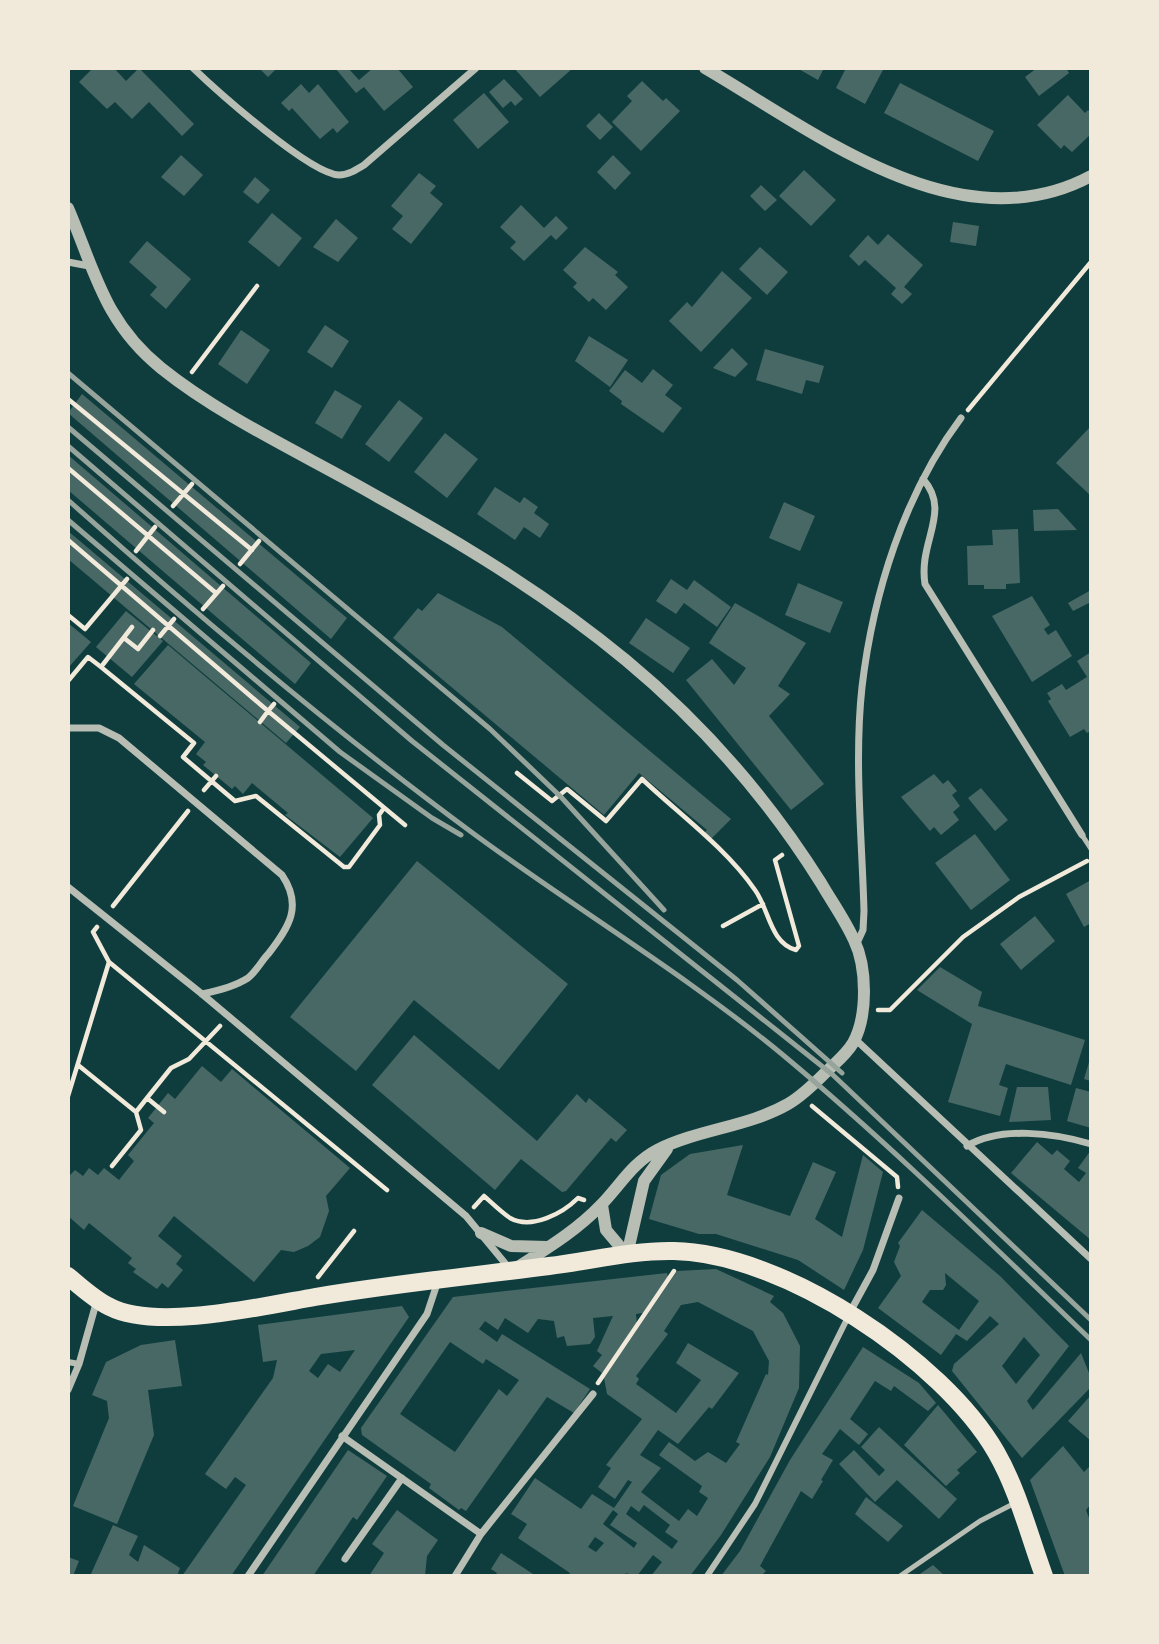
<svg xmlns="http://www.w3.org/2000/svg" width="1159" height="1644" viewBox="0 0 1159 1644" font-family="Helvetica,sans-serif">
<rect width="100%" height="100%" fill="#0f3d3e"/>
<path fill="#486865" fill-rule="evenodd" d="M93,68H114L126,81L139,68L194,124L182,136L149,102L132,119L115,102L107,109L79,82Z
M259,68H277L268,77Z
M335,68H348L359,80L373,68H397L413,87L384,111L364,87L356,93Z
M514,68H573L540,97Z
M797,68H824L818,80Z
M846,68H884L865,104L836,88Z
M1037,68H1066L1069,73L1039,96L1025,77Z
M504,79L523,99L515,106L511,101L503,108L489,92Z
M642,81L663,101L666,98L680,111L641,151L612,122L632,101L627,96Z
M900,83L994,131L978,161L884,113Z
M301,84L309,93L318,84L349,122L337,133L333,128L320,139L292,108L289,111L281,103Z
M484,93L509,122L478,149L453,120Z
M1068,95L1085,113L1088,110L1091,113V134L1072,152L1064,145L1061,149L1037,125Z
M599,113L613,127L600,140L586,126Z
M181,155L203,175L184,196L161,177Z
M613,155L631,173L615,190L597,172Z
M804,170L836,200L811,226L779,196Z
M419,173L436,186L430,193L443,204L411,244L392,229L403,216L391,206Z
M255,177L270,190L258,204L243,192Z
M761,185L777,200L765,211L750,196Z
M521,205L544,228L556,216L568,228L556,240L551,235L524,261L510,248L516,242L500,227Z
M272,213L302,238L279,267L248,242Z
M336,219L358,238L338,262L313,247Z
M953,222L979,226L976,246L950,242Z
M888,234L923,265L904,287L912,294L902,304L891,294L896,288L865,260L859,266L849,256L868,235L878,245Z
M147,241L191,279L166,309L150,295L157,287L129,262Z
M585,247L618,272L615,275L628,287L606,310L593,298L589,302L573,287L577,283L563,270Z
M760,247L788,272L767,295L739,269Z
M722,271L752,298L701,352L669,321L687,302L692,307Z
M325,325L349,341L332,368L307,352Z
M241,330L270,350L247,384L218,364Z
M589,336L628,360L610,387L575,361Z
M732,348L748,364L735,377L713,368Z
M765,349L824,366L819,383L806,380L802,394L756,380Z
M653,369L673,385L665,395L682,408L663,433L621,404L622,401L609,391L625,370L642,383Z
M335,390L362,406L342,439L315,423Z
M82,394L347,618L331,639L68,413Z
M399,400L423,418L389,462L365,444Z
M1091,426V496L1056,463Z
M445,433L478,459L447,498L414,472Z
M68,455L311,663L295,684L68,490Z
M495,487L520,503L524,497L538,507L534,513L549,524L540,538L524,527L515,540L477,514Z
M784,502L815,516L800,551L769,538Z
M1058,509L1077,530L1034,531L1033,510Z
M1018,529L1020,583L1006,584V589H984V585H968L967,546L993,545L992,530Z
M68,531L300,727L286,743L68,559Z
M671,579L687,590L694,580L731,607L717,627L684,603L676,614L656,601Z
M798,583L843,602L830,633L785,615Z
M1091,590V602L1073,611L1068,603Z
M438,593L502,627L731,819L710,840L703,834L707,830L639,773L604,815L393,638L418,608L422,611Z
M1032,596L1050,625L1044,629L1048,635L1056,630L1072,656L1032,682L992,616Z
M735,603L806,643L778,686L790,694L769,716L824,784L791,810L686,680L712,659L734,685L746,668L709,643Z
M126,611L163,641L132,677L96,647Z
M646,618L690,648L673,673L629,643Z
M68,623L91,642L68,668Z
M168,645L373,818L340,857L285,815L288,813L252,783L243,794L235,786L232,789L203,765L206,762L196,754L205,742L134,684Z
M1091,652V731L1087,733L1084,729L1070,737L1048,701L1051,699L1047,693L1062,684L1066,690L1087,677L1077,661Z
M934,774L943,784L948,780L957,791L952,795L960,806L953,812L959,820L941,835L934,827L930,831L901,797Z
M981,788L1008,820L995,831L968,798Z
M975,834L1010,880L971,910L935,863Z
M417,861L568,984L499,1070L414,1000L356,1071L290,1017Z
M1091,880V923L1084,927L1066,894Z
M1035,916L1055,941L1021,970L1000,944Z
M940,967L982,992L978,1006L1085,1040L1071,1085L1006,1064L999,1085L1008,1088L1000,1116L948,1102L972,1024L917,990Z
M414,1035L537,1141L577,1094L586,1103L589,1098L627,1130L616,1142L611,1138L566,1191L562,1192L521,1159L495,1190L372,1085Z
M1090,1059H1091V1081L1084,1079Z
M202,1066L221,1082L232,1069L350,1168L326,1196L329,1211L320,1237L308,1246L294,1252L281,1250L254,1282L174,1216L158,1236L182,1256L176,1264L183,1270L168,1288L162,1283L157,1289L133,1272L136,1269L128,1263L132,1258L89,1223L84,1230L68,1216V1177L75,1170L83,1176L89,1168L98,1175L104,1168L119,1180L134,1161L128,1155L154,1123L148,1118L168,1093L175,1099Z
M1017,1087H1048L1051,1120L1009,1122Z
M1076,1088L1091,1092V1128L1067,1121Z
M1037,1142L1052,1155L1057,1150L1070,1161L1064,1169L1079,1182L1086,1173L1078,1168L1091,1150V1240L1011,1173Z
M743,1145L727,1195L790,1216L813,1162L836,1172L815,1219L842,1237L863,1155L883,1172L863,1250L844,1290L798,1260L716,1234H699L649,1219L661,1175L690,1154Z
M922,1210L1000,1276L1069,1346L1027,1401L1033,1410L1081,1353L1091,1378V1387L1022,1458L952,1371L954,1364L999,1324L990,1316L967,1341L956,1334L941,1355L878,1308L901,1276L894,1262L900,1246L898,1243ZM945,1273L979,1301L959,1330L922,1302L930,1290H943L946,1285ZM1024,1337L1040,1355L1016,1384L1002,1366Z
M716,1269L774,1296L770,1302L783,1313L800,1346L799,1388L770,1457L721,1535L690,1576H651L662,1562L653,1555L637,1576L625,1573L628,1576H568L570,1573L518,1538L527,1524L511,1514L535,1478L581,1509L592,1494L614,1508L632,1482L628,1480L615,1499L598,1487L611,1468L606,1465L642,1419L607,1394L604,1378L677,1271ZM698,1302L753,1331L769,1361L768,1375L766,1374L736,1442L740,1444L726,1463L708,1452L695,1461L669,1442L659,1455L702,1486L699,1492L708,1498L697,1516L688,1509L679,1521L641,1492L661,1468L640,1455L658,1430L678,1444L709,1407L712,1409L739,1373L688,1343L676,1363L701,1380L676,1413L636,1384L639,1379L636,1376L668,1334L664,1331L681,1305ZM644,1505L670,1525L665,1532L678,1541L672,1549L626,1514L631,1506L639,1512ZM613,1510L618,1514L610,1525L637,1543L634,1548L603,1524ZM595,1537L604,1543L596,1552L588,1547Z
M667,1273L668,1277L643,1313L636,1314L637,1324L602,1373L593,1366L602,1355L597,1351L613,1316L593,1318L595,1337L590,1344L567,1346L564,1336L557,1338L554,1321L538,1319L528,1333L505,1318L498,1330L485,1321L479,1329L497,1342L502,1334L590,1389L574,1413L547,1397L466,1511L461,1508L459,1510L429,1488L431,1484L362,1435L361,1428L453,1297ZM450,1342L483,1364L486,1359L519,1380L507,1396L499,1389L455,1452L400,1414Z
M402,1306L409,1317L231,1576H182L246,1485L235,1477L226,1489L205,1474L273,1378L277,1360L263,1362L258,1325ZM355,1350L340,1372L328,1364L318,1378L309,1371L321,1354Z
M175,1340L182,1386L148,1390L154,1435L117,1524L73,1506L109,1418L107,1401L92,1395L106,1362L141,1345Z
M863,1347L919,1383L936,1403L928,1411L894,1386L891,1391L875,1381L850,1419L868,1434L859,1445L840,1429L822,1454L833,1460L821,1480L823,1481L812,1499L801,1491L760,1566L766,1571L761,1576H721L740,1551L790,1460Z
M1091,1395V1441L1068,1421Z
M938,1405L977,1452L957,1470L960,1473L946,1486L904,1445Z
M879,1427L957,1499L939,1519L897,1480L875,1502L839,1464L854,1450L879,1476L885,1470L861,1447Z
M1063,1446L1084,1472L1091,1465V1504L1086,1510L1091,1523V1576H1065L1030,1480Z
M348,1450L387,1476L357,1520L353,1517L313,1576H262Z
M866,1497L903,1526L888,1542L855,1514Z
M397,1510L438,1540L427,1556L425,1576H369L384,1553L372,1544Z
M113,1525L138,1536L129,1555L138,1562L144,1545L180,1568L177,1576H90Z
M501,1553L536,1576H495L497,1573L491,1569Z
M68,1557L79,1561L73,1576H68Z
M933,1565L945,1576H917Z"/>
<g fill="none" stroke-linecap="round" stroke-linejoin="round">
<path stroke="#f1e9da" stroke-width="4.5" d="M192,372L257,286
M68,399L252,550
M968,410L1091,262
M68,468L216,593
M173,506L192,484
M68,540L268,711L274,704
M136,551L155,527
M240,564L259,541
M203,609L223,586
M68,615L85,629L127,579
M132,627L101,667L194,743L183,757L235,801L256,796L344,867H349L380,825L379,815L384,808
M160,636L174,619
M124,638L138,649L153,630
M68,681L88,657L101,667
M260,722L268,711L405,825
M517,773L552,801L567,789L606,821L642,779C679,814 726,848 755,890C769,909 770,943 796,950L799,946L775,860L782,855
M204,790L216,776
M113,906L188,811
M723,926L763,904
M109,962L387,1190
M878,1010H890L963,937L1019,897L1087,861
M78,1065L136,1112L147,1098L164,1112
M68,1096L109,962L93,932L97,927
M147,1098L171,1068L189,1059L220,1026
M812,1106L897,1177L898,1187
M112,1166L141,1130L136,1112
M474,1207L484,1196C492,1203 501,1212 510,1218C532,1230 563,1213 578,1198L584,1200
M318,1277L354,1231
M598,1383L674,1271"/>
<path stroke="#b8beb3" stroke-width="5" d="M1082,835L1091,849
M900,1576L980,1521L1015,1503"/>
<path stroke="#b8beb3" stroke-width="6" d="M68,1362L79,1364
M707,1576L755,1504L848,1317"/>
<path stroke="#b8beb3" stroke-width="7" d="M193,68C217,91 310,174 339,175C348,175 356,170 364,165L476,68
M68,262L89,266
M923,479C952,512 918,541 925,584L1082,835
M68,728H99L119,738L282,875C303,906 289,927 269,953C262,960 256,972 248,978C234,987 217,991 202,994
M68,887L202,994L466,1216L509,1268
M857,943L863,930L864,911C862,838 854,760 862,687C873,594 904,494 961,418
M855,1039L1091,1259
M967,1146C1001,1126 1054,1133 1091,1144
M849,1314L873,1270L899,1198
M68,1390L79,1364L97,1300
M342,1436L481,1534
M345,1559L402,1478
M248,1576L427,1314L438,1281
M455,1576L481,1534L593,1394"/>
<path stroke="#b8beb3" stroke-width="12" d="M705,68C815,132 959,247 1091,176
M68,208C95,271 104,322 161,368C223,418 309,457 378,497C563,600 707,701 821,883C832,902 845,920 854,940C867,967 868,1016 853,1043C846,1055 835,1063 825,1073C814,1084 802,1096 788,1104C748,1127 699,1129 657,1150C632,1163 619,1187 600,1206C575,1232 544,1250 515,1269
M602,1205L606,1230L627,1255
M481,1233L511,1246L547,1247
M627,1255L644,1181L667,1149"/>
<path stroke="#f1e9da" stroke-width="18" d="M68,1276C81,1287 95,1300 110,1307C156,1331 264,1306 315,1297C392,1284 471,1276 549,1266C590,1261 633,1250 674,1251C783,1253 943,1360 996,1452C1018,1490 1029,1535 1044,1576"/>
<path stroke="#97a49c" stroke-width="5" d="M68,373L490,729L561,797L664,910
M68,427L443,745L737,980L842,1073
M68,446L412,741L833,1075L1091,1320
M68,500C199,617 333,730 474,834C576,909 685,974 783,1055C891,1145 990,1243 1091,1340
M68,520L340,752L432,818L461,835"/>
</g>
<rect width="1159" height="1644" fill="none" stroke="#f1e9da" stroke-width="140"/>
</svg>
